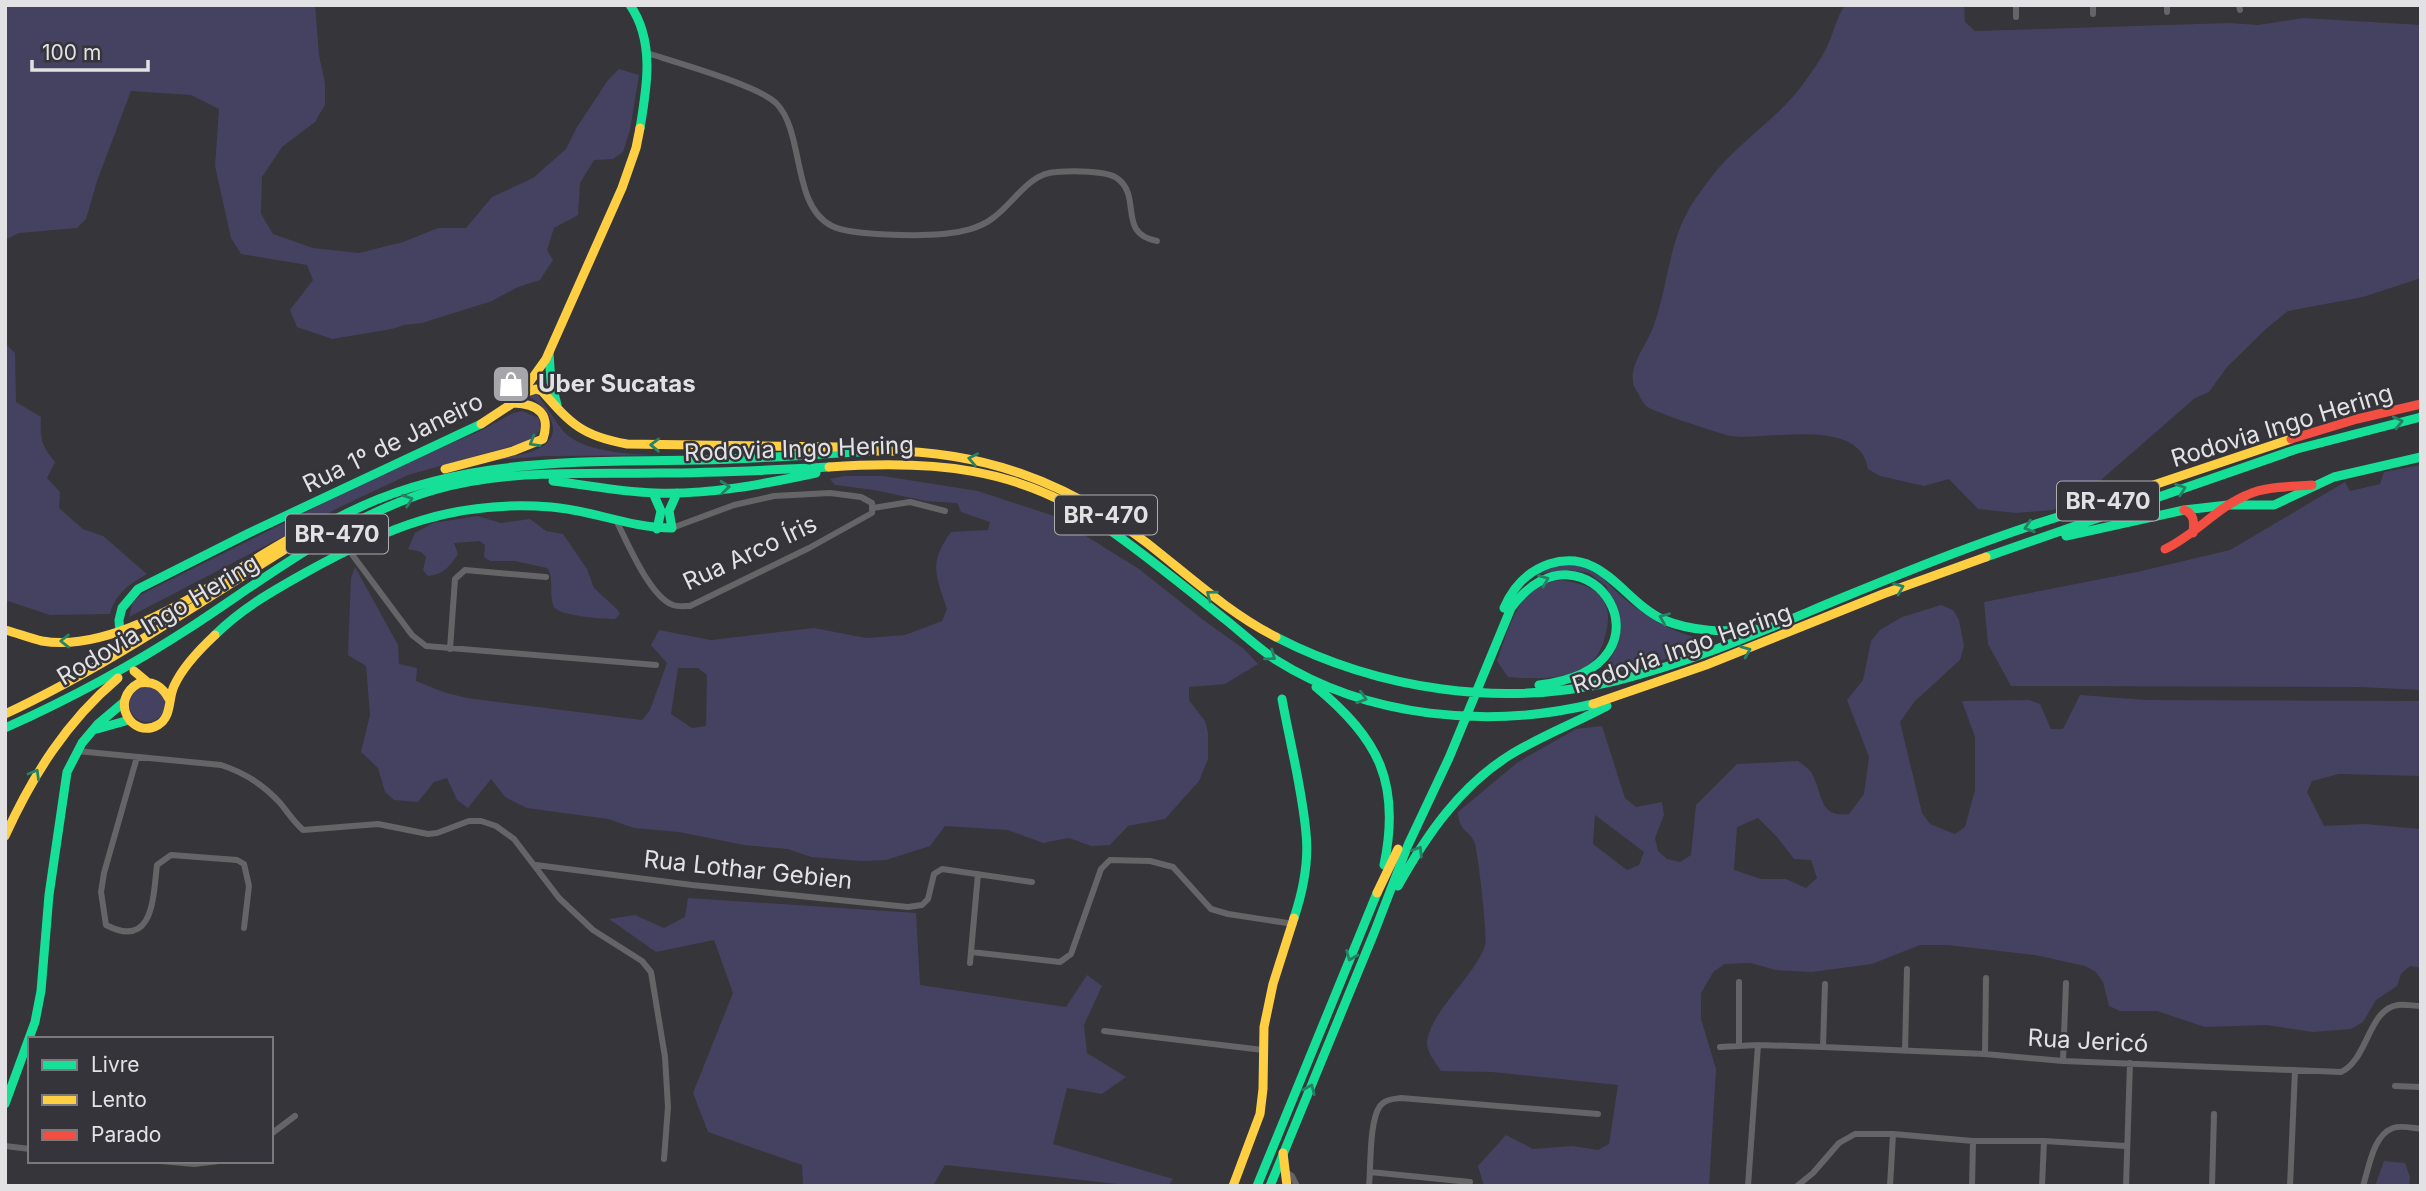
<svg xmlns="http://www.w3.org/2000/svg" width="2426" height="1191" viewBox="0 0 2426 1191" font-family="Inter,sans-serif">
<rect width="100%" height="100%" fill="#363539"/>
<path fill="#454161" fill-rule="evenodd" d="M5,5H315L319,55L325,83V105L315,122L282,147L262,177L261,214L273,234L313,248L359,253L403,242L438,228H466L492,197L533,178L566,149L577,127L608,80L619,69L639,75L630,130L623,152L613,159L594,160L580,183L578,215L554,228L547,250L553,260L540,280L518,287L492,301L422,323L404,325L392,329L332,339L297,327L290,310L313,280L307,265L241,254L231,238L215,166L219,109L191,95L131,91L97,181L86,219L77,228L19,233L5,240Z
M1845,5H1964L1965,22L1975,31L2230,23L2258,25L2303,18L2421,25V278L2363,297L2288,311L2267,328L2227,367L2209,392L2195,398L2078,500L2053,510L2016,513L1978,509L1949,479L1924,486L1880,476L1868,469C1860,416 1767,441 1731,436C1721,434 1651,411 1646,406C1642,402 1638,393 1635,388C1626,370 1645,347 1652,330C1668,290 1668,241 1692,204C1703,188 1714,172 1728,158C1753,132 1785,111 1806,80C1813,70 1821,59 1826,49C1833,35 1836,18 1845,5Z
M5,343L15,353L16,402L41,417C40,439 41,445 55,462L47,478L60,492L59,508L83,529L103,536L147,574C129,584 115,594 110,614L50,615L5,600Z
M536,393C546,405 556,423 565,433C594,460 666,454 704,455L547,456L493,460C508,456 530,455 543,446C565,431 546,405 529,397Z
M522,411L539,418L540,430L533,440L408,475L340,507L129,617L133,602L142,594L402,464L478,432L513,413Z
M2421,465V690L2361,687L2011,686L1988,644L1984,602L2137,572L2230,550L2345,482L2350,491L2380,484L2384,472Z
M844,476H883L978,491L1054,516L1139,569L1206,622L1244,649L1258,664L1225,684L1189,687V700L1205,721L1208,733V759L1199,781L1165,819L1128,826L1110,845L1091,846L1069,838L1043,843L1008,830L945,826L930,846L886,860L861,861L811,857L788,849L744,845L679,832L634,828L608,819L527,808L505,797L491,779L468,808L457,800L447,778L434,782L418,802L394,800L385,792L378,768L361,752L370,715L366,666L348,655L351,578L355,567L398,645L399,664L417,668L416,681L443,692L467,698L642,720L650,710L667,663L651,645L659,630L711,640L814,628L866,638L905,635L942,621L947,609C936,576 928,563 951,532L988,530L990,522L961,512L957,503L926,501L874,490L835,485L830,479ZM678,668H698L707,675L706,726L692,728L671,714Z
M477,516L501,523L530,519L546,531L563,534L587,569L594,588L617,609L620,614L615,619C604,619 559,616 554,607C548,595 555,579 547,568L515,561H490L484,557L485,545L480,541L454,543L458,554C449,567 444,574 428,576L423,570L426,557L421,552L408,549L415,533L433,523Z
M1574,565C1602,570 1600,577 1619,594C1645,617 1677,636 1712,641L1670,658L1593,679L1602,672L1615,651L1607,587L1589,573L1569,570L1537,574L1555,566Z
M1560,580C1598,585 1617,599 1604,640C1601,650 1596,660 1587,666C1562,681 1535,679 1508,677L1497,661C1506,637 1514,601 1538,587C1544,583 1553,582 1560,580Z
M1941,605L1953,610L1959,620L1964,646L1960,660L1915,701L1900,722L1922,813L1930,824L1955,834L1965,827L1975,790V737L1962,701L2029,700L2040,704L2051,729H2063L2080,695L2146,700L2421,701V776L2339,774L2312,781L2307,792L2324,826L2365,824L2421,829V968L2410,966L2401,974L2397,986L2376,1000L2363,1022L2351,1029L2313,1032L2267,1025L2205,1027L2157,1011H2120L2109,1006L2103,982L2096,972L2085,966L2035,955L1948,945H1920L1872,964L1812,972L1775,970L1751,963L1725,964L1714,971L1701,993V1019L1716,1069L1709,1186H1484L1478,1166L1506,1135L1533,1149L1572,1146L1598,1150L1609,1144L1618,1085L1492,1072L1441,1071C1436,1063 1427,1053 1427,1043C1429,1013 1474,977 1485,946C1488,937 1478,855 1475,844C1470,829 1459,833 1458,812L1518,762L1576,729L1602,726L1625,798L1636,807L1662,802L1664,815L1655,838L1658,851L1667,859L1680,862L1691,855L1696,805L1737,764L1798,761C1802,764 1808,768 1811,772C1824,793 1817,818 1849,814L1864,794L1869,757L1847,700L1863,680L1871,641L1880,630L1902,617ZM1595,815L1644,852L1639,865L1627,870L1593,844ZM1758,818L1777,837L1794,859L1811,860L1817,878L1806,888L1786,879H1761L1734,870L1737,827Z
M129 704a18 18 0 1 1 36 0a18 18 0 1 1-36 0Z
M688,898L916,913L920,985L1066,1007L1087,975L1102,986L1084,1025L1087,1053L1126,1077L1102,1094L1067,1088L1053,1144L1173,1179L1168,1186H1135L945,1165L933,1186H803L802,1165L708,1132L693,1093L733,993L714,940L656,952L609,919L635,915L664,928L685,917Z
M2384,1161L2405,1163L2410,1177L2409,1186H2375Z"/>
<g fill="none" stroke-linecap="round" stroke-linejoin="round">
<path stroke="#656567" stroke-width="6" d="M2167,5V12
M2239,5L2240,10
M2093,14V5
M2016,17V5
M647,53C675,62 757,85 776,103C805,132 791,206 832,226C852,236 920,236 943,234C960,233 980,228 993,218C1014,203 1029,173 1056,172C1070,171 1108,170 1118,179C1142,197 1117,234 1157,241
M873,508L910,502L945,511
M616,520C627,542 650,597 673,605C678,607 685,606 690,606L809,548L872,513V503L861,497L830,493L774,496L734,505L672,528
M348,549L412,635L426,646L656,665
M450,649L455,579L465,570L546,577
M77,751L221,765C243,772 265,786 281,804C288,813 294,822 303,830L378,824L428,834L437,833L469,821H481L496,826L514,839L559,898L593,930L642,961L651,972L665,1057L668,1107L664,1159
M137,757L104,873L101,892L106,925C154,950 153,897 157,865L171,855L237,860L244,864L249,886L244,928
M536,865L692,885L908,907L922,905L928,899L934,874L942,869L1032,882
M971,952L1060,962L1071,954L1101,869L1110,860L1150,861L1173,867L1211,909L1228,914L1294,924
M970,963L978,874
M1739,982V1046
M1104,1031L1263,1050
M1720,1047L1758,1045L1823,1047L1985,1054L2063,1061L2341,1072C2368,1060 2368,1009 2398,1005C2405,1004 2414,1006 2421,1006
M1823,1047L1825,984
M1905,1051L1907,969
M1985,1054L1986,978
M2063,1061L2066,983
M2395,1086L2421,1087
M271,1134L295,1116
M5,1146L30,1149
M161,1161L194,1164L219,1161
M1286,1172L1292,1176L1297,1186
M1370,1172L1470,1182
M1369,1186C1371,1167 1369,1121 1380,1106C1385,1099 1394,1099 1401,1098L1598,1114
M1748,1186L1758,1045
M1797,1186L1813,1173L1839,1143L1855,1134H1893L1973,1141H2044L2126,1146
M1890,1186L1893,1134
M1972,1186L1973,1141
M2042,1186L2044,1141
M2126,1186L2130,1063
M2212,1186L2214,1114
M2290,1186L2295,1070
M2363,1186C2369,1168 2373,1135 2393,1128C2401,1125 2412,1128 2421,1129"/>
<path stroke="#16e098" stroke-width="9" d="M630,5C655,41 647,87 640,128
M549,353L551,382L557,405
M553,481C587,485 621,492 655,493C709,495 764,484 816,473
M653,493L661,511L657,529
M2184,510L2228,505H2274L2334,477L2421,457
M325,525C442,457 569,462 699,460C758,459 817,454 876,451
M1104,526C1146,555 1186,588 1226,620C1242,633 1258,648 1276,660C1368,718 1489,729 1593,704
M2066,536L2184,510
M1986,557L2297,449L2421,417
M1504,608C1513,587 1526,572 1549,564C1603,547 1622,601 1664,620C1693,632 1724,632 1755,629
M120,634L119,620L122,608L138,589L249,533L481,424
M215,635C241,609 271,592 303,574C385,528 455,499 551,507C592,510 630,528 672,528L669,511L677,493
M1276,637C1379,690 1502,708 1615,681C1694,662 1769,628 1844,597C1915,568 1987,539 2061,516
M1316,687C1379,739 1401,783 1384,865
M1282,699C1290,743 1302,788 1306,833C1309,861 1303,891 1294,918
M5,728C70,699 131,666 191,627C267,577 345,516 434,490C507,469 585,474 660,473C717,473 773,470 829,467
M97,729L129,720
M1398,886C1426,836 1460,786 1510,755C1541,736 1575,723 1607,706
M1374,933L1408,845L1449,758L1511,608C1586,507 1690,667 1539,685
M5,1104L35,1022L41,991L49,895L67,772L82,743L98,724L124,702
M1257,1186L1377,893
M1270,1186L1374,933"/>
<path stroke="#ffcf43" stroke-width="9" d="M524,393L536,389L542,391C571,424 582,436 627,444L839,447
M481,424L516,401L546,359L622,188L636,148L640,128
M876,451C979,449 1066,481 1147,543C1189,576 1229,613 1276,637
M829,467C931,460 1018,466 1104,526
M445,469L513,451L543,439C551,414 538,404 514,403
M2061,516L2291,439
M5,630C17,633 29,638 42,641C122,655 225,574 293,537
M134,671L146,681
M169,699C162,686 154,681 139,683C108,700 132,740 158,725C172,717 168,699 174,686C183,666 200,649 215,635
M1593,704L1706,665L1883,594L1986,557
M5,714C118,661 218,589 325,525
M5,836C33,775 66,722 118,678
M1377,893L1398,849
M1283,1153L1287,1186
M1233,1186L1260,1114L1263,1089L1264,1027L1273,984L1294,918"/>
<path stroke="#f24e42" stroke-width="9" d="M2291,439L2357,419L2421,404
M2184,510C2195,514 2194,523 2193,533
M2165,549C2195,535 2216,508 2247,495C2267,486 2290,487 2312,485"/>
</g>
<defs><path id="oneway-chevron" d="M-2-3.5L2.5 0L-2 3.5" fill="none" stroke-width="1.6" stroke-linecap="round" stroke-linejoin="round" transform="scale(1.75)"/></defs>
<g stroke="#278164">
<use href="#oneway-chevron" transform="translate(2398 422) rotate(-13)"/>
<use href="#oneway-chevron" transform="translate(534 442) rotate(150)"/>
<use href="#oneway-chevron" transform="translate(655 445) rotate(-179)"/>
<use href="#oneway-chevron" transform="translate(973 459) rotate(-169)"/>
<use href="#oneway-chevron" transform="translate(725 487) rotate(-5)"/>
<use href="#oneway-chevron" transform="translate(2181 489) rotate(-20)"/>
<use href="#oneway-chevron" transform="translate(408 500) rotate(-20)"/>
<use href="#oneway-chevron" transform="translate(2029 527) rotate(162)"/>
<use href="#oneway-chevron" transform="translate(1544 580) rotate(-22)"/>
<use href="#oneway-chevron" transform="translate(1899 588) rotate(-22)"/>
<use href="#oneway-chevron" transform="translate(1211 595) rotate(-143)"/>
<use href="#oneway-chevron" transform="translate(1664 618) rotate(-157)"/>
<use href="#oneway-chevron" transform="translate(65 641) rotate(-180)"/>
<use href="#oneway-chevron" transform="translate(1746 651) rotate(-22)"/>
<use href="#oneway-chevron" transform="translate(1271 656) rotate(36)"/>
<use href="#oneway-chevron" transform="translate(1362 698) rotate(17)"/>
<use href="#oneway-chevron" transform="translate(35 774) rotate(-60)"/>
<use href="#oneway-chevron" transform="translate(1418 851) rotate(-58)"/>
<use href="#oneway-chevron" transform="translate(1351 956) rotate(112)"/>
<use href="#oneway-chevron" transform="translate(1310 1089) rotate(-67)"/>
</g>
<defs>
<g id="shop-square" transform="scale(2.0125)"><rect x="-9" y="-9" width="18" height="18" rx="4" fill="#a6a5a9" stroke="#35343a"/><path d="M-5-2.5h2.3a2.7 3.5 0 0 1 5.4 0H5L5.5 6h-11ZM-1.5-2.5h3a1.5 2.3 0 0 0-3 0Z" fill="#fff"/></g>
</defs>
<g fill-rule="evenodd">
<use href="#shop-square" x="511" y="384"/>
</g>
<g text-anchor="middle" stroke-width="5" stroke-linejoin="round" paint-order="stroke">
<g fill="#35343a" stroke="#aeaeb2" stroke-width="2">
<rect x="2057" y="481.5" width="102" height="39" rx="5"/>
<rect x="1055" y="495.5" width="102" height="39" rx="5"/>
<rect x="286" y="514.5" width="102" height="39" rx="5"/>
</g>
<g font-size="23" font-weight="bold" fill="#e2e2e5">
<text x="2108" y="509">BR-470</text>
<text x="1106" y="523">BR-470</text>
<text x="337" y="542">BR-470</text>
</g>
<g font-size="24" font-weight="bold" fill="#e2e2e5" stroke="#35343a" text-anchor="start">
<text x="538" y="392">Uber Sucatas</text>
</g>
<g font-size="24" fill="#e2e2e5" stroke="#35343a">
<text transform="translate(2282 426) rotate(-17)" y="8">Rodovia Ingo Hering</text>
<text transform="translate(393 443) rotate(-26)" y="8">Rua 1º de Janeiro</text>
<text transform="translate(799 449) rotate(-2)" y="8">Rodovia Ingo Hering</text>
<text transform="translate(750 553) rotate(-25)" y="8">Rua Arco Íris</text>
<text transform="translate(158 620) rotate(-31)" y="8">Rodovia Ingo Hering</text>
<text transform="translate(1682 649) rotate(-19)" y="8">Rodovia Ingo Hering</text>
<text transform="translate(748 870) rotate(6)" y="8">Rua Lothar Gebien</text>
<text transform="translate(2088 1041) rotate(3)" y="8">Rua Jericó</text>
</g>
</g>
<rect width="2426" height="1191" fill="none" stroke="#e2e2e5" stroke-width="14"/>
<rect x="28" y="1037" width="245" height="126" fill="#35343a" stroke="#7a7a7e" stroke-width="2"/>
<rect x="42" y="1060" width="35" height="10" fill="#16e098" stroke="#7a7a7e" stroke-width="2"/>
<text x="91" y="1072" font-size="21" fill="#e2e2e5">Livre</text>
<rect x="42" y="1095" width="35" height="10" fill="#ffcf43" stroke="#7a7a7e" stroke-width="2"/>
<text x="91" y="1107" font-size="21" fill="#e2e2e5">Lento</text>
<rect x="42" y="1130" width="35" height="10" fill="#f24e42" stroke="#7a7a7e" stroke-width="2"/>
<text x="91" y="1142" font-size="21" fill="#e2e2e5">Parado</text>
<path d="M32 60v10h116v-10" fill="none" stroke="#e2e2e5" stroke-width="3.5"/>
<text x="42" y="60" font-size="21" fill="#e2e2e5" stroke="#35343a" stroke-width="5" paint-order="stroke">100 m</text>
</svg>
